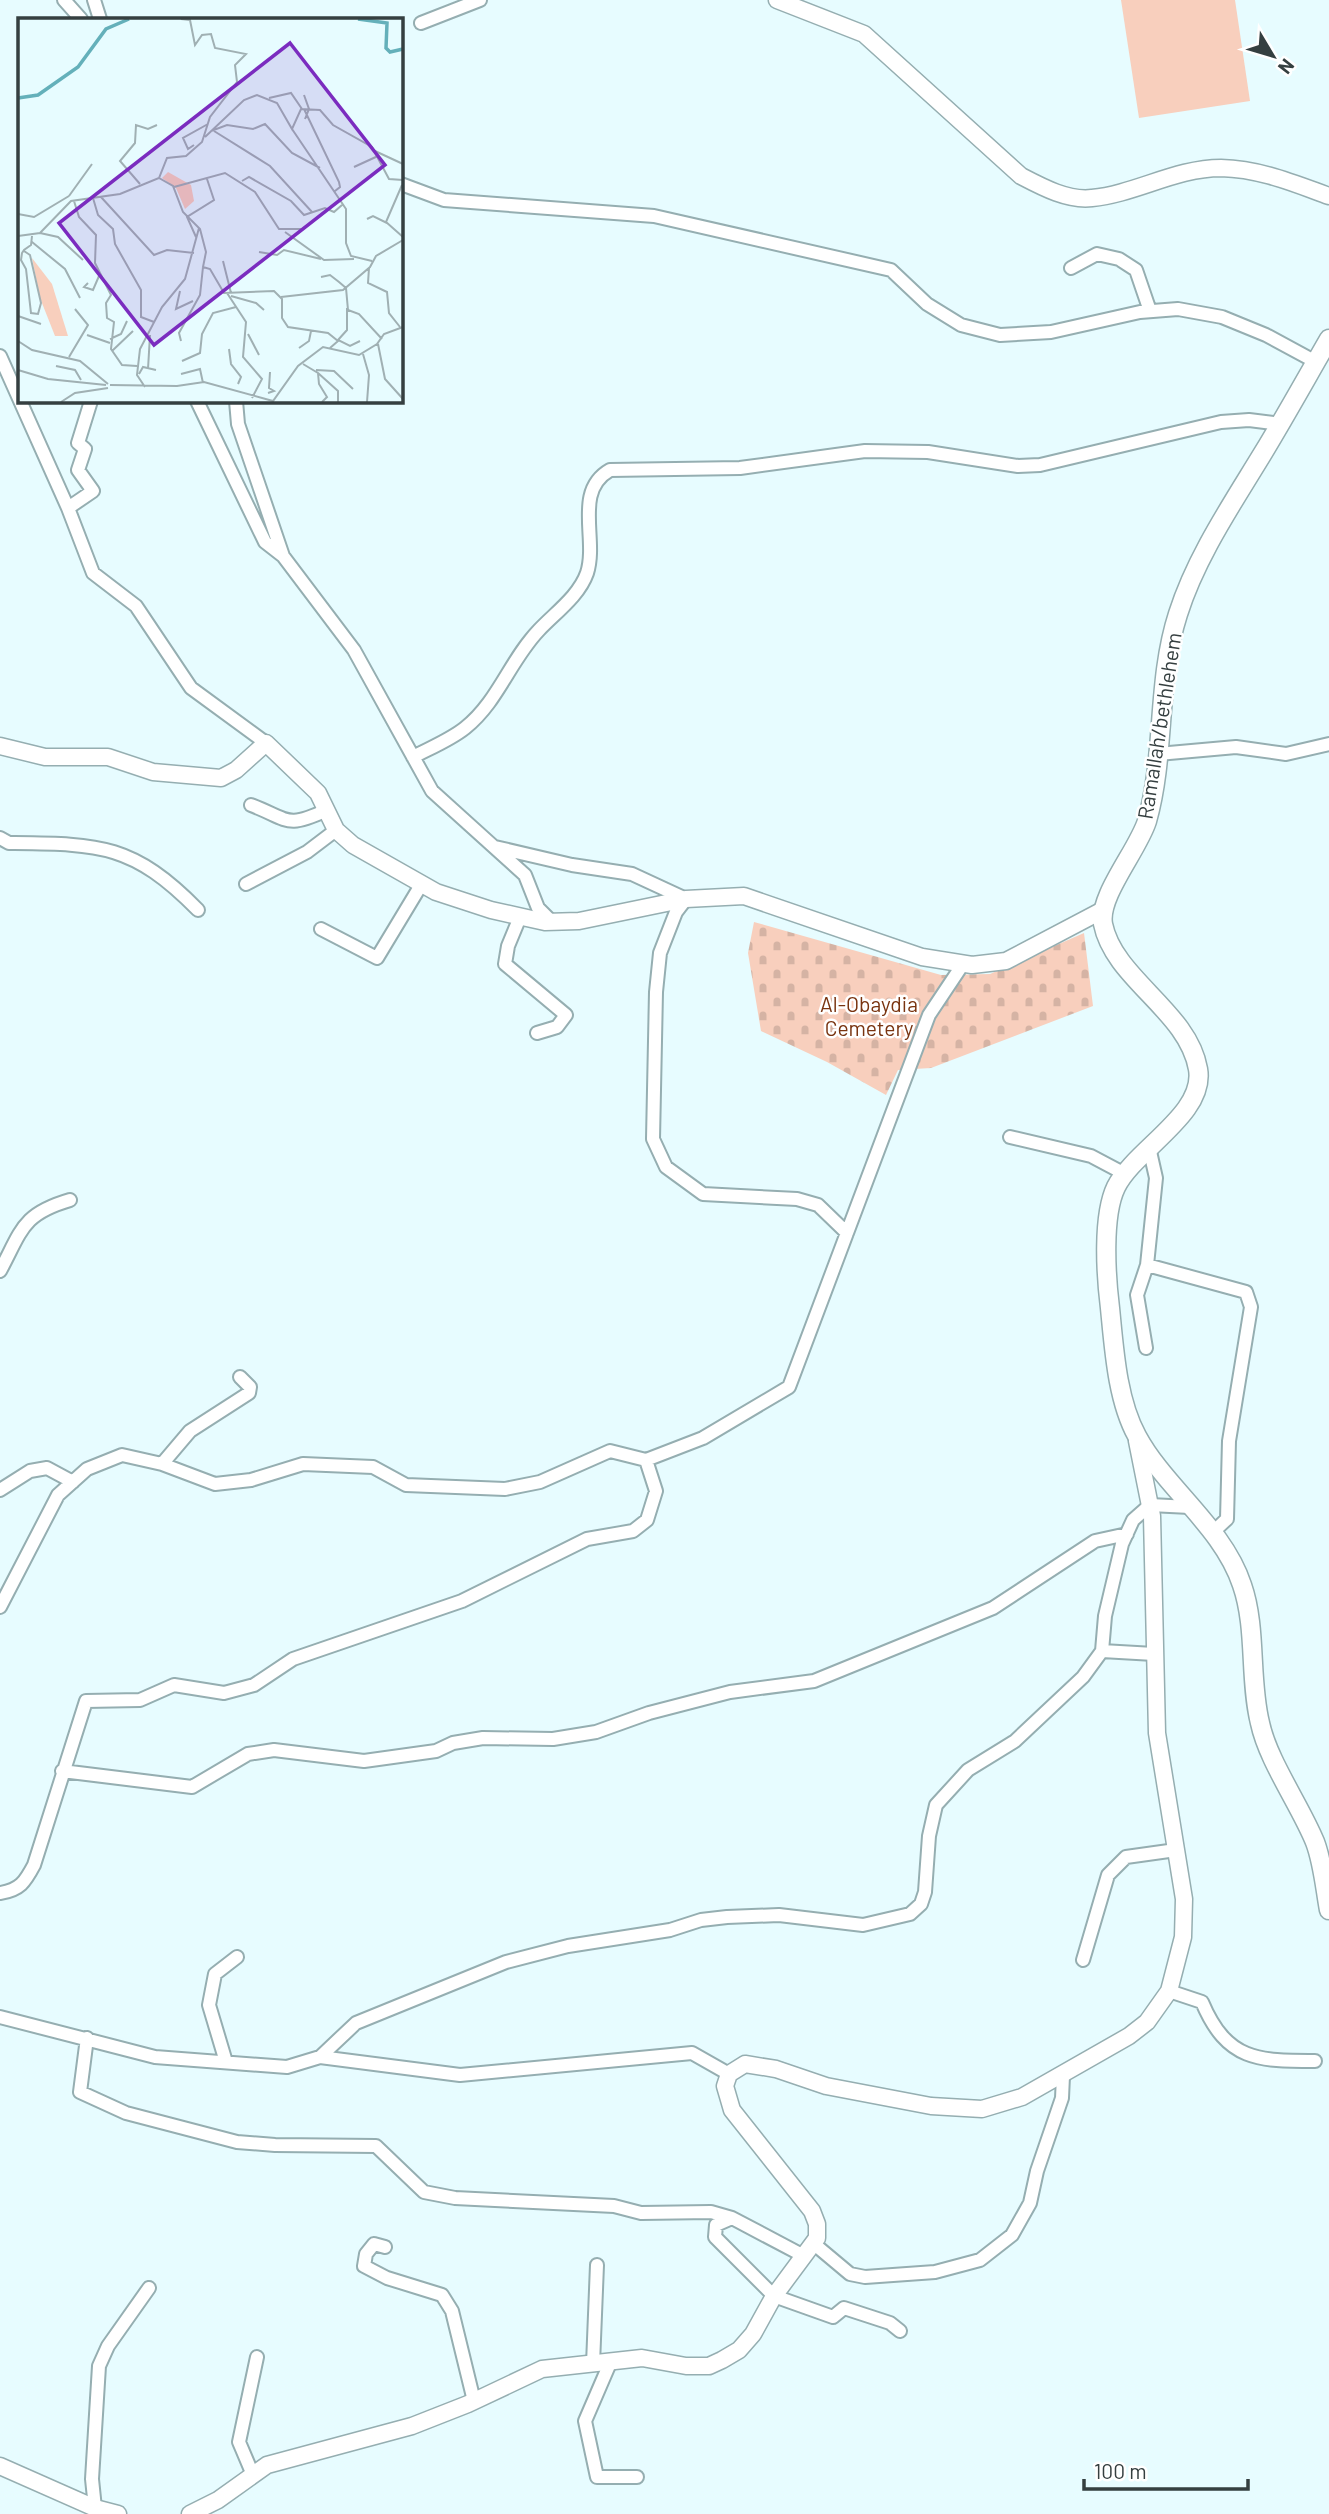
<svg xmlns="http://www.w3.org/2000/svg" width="1329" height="2514" viewBox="0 0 1329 2514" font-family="Barlow,sans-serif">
<defs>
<pattern id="cemetery-stones" width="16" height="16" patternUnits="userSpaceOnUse" patternTransform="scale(1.75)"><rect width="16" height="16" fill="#f8cfbd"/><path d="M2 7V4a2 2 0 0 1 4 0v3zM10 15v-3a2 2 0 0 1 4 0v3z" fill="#d5b3a4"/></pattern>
</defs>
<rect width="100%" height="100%" fill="#e7fcff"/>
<path fill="#f8cfbd" d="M1121,0H1235L1250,101L1139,118Z"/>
<path fill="url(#cemetery-stones)" d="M754,922L941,975L990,974L1084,933L1093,1006L931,1068L898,1070L886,1095L827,1062L761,1031L748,953Z"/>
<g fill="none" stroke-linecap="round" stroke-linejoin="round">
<g stroke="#95aeb1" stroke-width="16">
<path id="minor" d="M64,0L81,19
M94,0L100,19
M421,23L480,0
M401,184L444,200L654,216L891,270L927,304L961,325L1000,335L1051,332L1140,312L1178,309L1222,317L1266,335L1316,362
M1071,268L1097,254L1119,259L1136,270L1150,311
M0,356L68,508L93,573L136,606L191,688L266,743
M197,401L265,542L283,556
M236,401L238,424L283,556L354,650L432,791L525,875L538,908L552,922
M68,508L93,491L78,470L85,449L78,443L91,401
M1158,754L1236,747L1286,754L1329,744
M413,757C430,748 450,740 465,728C498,702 510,660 539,630C555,613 579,596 587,573C598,539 573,491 610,470L740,468L865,451L928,452L1018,466L1040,465L1221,422L1249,420L1281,424
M251,805C290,820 285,829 327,810
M0,838L9,843C99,844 132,843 198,910
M495,847L572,865L632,874L686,899L676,912L660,953L656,992L653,1139L666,1167L703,1194L797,1199L818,1205L847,1233
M246,884L307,852L336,830
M520,917L508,946L505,964L566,1015L557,1027L537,1033
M321,929L377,958L421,885
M1010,1137L1091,1156L1125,1174
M1147,1265L1156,1178L1149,1147
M0,1271C22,1230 22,1214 70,1200
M1146,1348L1137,1295L1147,1265L1246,1292L1251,1307L1229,1441L1227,1519L1212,1533
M162,1464L190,1431L249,1393L250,1387L240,1377
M0,1490L30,1471L47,1468L73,1482
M0,1607L58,1495L87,1469L122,1455L162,1464L215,1484L251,1480L303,1464L373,1467L406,1485L505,1489L540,1482L610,1451L646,1460L703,1438L789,1387L929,1015L963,964
M1102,1651L1154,1654
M62,1771L192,1787L248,1754L274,1750L364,1761L436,1751L453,1743L483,1738L553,1739L596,1732L649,1713L730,1692L814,1681L993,1608L1095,1541L1127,1534
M0,1893C20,1890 25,1882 34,1865L86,1701L140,1700L174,1685L224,1693L254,1685L293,1659L462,1601L587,1539L633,1531L647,1520L656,1491L646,1460
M1083,1960L1108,1875L1126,1857L1176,1850
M1169,1991L1202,2002C1227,2061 1258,2061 1315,2061
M0,2017L155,2057L287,2067L320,2057L460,2075L692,2053L729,2074
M87,2038L80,2092L126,2113L237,2142L275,2145L376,2146L424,2192L455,2198L614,2206L641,2213L711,2212L732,2218L804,2256
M320,2057L356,2023L506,1962L568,1946L670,1930L701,1920L727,1917L779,1915L863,1925L910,1914L921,1904L925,1892L929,1836L936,1805L968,1770L1015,1741L1083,1677L1102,1651L1105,1616L1122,1544L1133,1520L1150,1505L1190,1507
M226,2062L209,2005L215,1974L237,1957
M732,2218L716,2225L715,2237L774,2296L833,2317L844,2308L890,2323L900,2331
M813,2243L850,2274L865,2277L935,2272L980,2260L1012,2235L1030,2203L1037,2171L1062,2098L1063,2076
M385,2247L374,2244L366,2254L364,2266L387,2278L442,2295L452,2311L474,2401
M610,2363L585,2421L597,2477H637
M593,2364L597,2265
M253,2475L239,2442L257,2357
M95,2508L92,2479L99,2366L108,2346L149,2288"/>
</g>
<g stroke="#95aeb1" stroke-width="19">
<path id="tertiary" d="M777,0L864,34L1021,176C1042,187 1068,201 1092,198C1135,194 1176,168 1221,168C1260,169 1293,183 1329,196
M0,746L45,757H108L153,772L221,778L236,770L266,743L318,793L336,830L353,845L436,892L491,910L545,922L579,921L686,899L744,896L922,957L972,965L1006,961L1103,910
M0,2466L95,2508L118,2514
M190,2514L218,2500L267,2465L412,2426L468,2404L542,2369L642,2358L686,2366H709L722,2360L739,2350L753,2334L774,2296L817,2238V2224L812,2211L732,2110L725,2086L729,2074L745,2064L776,2069L826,2086L931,2106L982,2109L1022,2097L1129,2036L1147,2022L1169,1991L1183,1937L1184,1899L1157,1733L1152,1516L1137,1441"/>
</g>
<g stroke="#95aeb1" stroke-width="21">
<path id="secondary" d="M1329,339C1307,377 1286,415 1263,453C1232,504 1196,557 1178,614C1156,682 1166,754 1147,821C1138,850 1098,896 1103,924C1114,979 1188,1011 1198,1069C1206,1114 1135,1149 1116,1187C1102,1216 1106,1276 1110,1308C1114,1348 1117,1400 1137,1436C1165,1488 1223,1527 1242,1585C1257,1628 1249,1679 1260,1723C1268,1761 1300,1805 1315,1842C1323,1863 1325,1888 1329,1910"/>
</g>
<use href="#minor" stroke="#fff" stroke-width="12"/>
<use href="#tertiary" stroke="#fff" stroke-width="16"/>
<use href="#secondary" stroke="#fff" stroke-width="18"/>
</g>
<g text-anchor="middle" stroke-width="5" stroke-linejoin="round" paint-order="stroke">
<g font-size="21" fill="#353f40" stroke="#fff">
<text transform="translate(1160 726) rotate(-81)" y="7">Ramallah/bethlehem</text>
</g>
<g font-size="21" fill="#793410" stroke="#fff">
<text x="869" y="1012">Al-Obaydia<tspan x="869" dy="24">Cemetery</tspan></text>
</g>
</g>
<g transform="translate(18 18)">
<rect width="385" height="385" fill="#e7fcff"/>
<path d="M14,240L34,266L50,318H37L22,280Z" fill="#f8cfbd"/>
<path d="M150,154L173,167L176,183L167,191L158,170L144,160Z" fill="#f8cfbd"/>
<path fill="none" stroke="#64b0ba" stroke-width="3.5" d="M340,1L369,5L368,30L372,34L385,31M0,80L20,77L60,49L88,11L111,1"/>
<path fill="none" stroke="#a0b0b3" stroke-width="2" d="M286,77L291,91L287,101M251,80L273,75L284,91M286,91L321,164L322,169L317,173M274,111L328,191V225L333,238L354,243M193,113L209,107L235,111L247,106L274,135L302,150M196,113L252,148L294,194M187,119L226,82L239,77L259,85L274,111L283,91L302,92L315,107L354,129L371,161L385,162M176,127L170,131L165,120L190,106M357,133L385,146M336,149L360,138M141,160L155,168L165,194L182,211L188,234L185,249L192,251L206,275L256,273L264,281V300L270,309L310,315L320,323L312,330M224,163L231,159L273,183L286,197L307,190L316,194L324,187M122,166L102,143L117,125L118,107L130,111L139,107M384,167L368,204L385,219M156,169L207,155L237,174L261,211H286M51,178L74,146M83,179L136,237L149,232L176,235M75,180L80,197L95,211L97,226L123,272V299L136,304M56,183L61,199L78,217L77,245L93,277L88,285L89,300L96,304L93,331L104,347L119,348M0,196L16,199L51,178M349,201L355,198L369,205M267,214L306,242L336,241M22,215L40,219L65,242M0,218L22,215L53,183L102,176L141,160L149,140L168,138L184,124L192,99L219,64L217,47L228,36L197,30L193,16L184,17L177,27L172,2L163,1M178,219L169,199L196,182L189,161M14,224L47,251L62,280M6,233L12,237L23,285L20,296L13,295L8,251L3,242L4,235L6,232L13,227L14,218M241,234L259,237L266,232L303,241M205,243L213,275M351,250L350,265L369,274L371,295L382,309M303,259L312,257L321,264L328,270L330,292L341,296L364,321M70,265L66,269L75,272L81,258M162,273L158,291L175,283M209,275L228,304L225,339L244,361L234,380M213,278L238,285L246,292M263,279L325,272L352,249L358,238L385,222M329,290V312L320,322L332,328L342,323M0,298L23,306M230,316L241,337M69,317L92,325M92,321L103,316L109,303M0,323L14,332L62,343L90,366M163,323L161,315L182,277L185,249M360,326L367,361L385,381M281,330L291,323L293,313M211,331L213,346L223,359L220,366M94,333L115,313M345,336L351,357L349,384M51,339L70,307L57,291M164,343L182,335L184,316L195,295L218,289M285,346L300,355L301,366L309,379L304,384M38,348L57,352L63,362M130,351L132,317M0,352L30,361L88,367M298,352L316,353L335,371M300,355L320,373V384M121,356L125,349L138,352M163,356L182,351L185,365M92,367L159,368L186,364L255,383L280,348L305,329L341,337L359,326L366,316L385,309M127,369L119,357L122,331L144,289L167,261L181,210M250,375L256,373L251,370L252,354M43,384L57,375L90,370"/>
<path fill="#7b2cbf" fill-opacity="0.15" stroke="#7b2cbf" stroke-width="3.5" d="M272,25L367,147L136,327L41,205Z"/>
<rect width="385" height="385" fill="none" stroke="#353f40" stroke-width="3.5"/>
</g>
<g transform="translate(1273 56) rotate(128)" stroke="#ffffff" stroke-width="5" paint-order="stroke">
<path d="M0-5L12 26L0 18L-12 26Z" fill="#353f40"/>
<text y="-10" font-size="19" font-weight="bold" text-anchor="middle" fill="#353f40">N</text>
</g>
<path d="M1084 2479v10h164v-10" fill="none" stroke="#353f40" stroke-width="3.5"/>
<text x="1094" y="2479" font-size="21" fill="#353f40" stroke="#ffffff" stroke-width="5" paint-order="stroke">100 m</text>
</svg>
